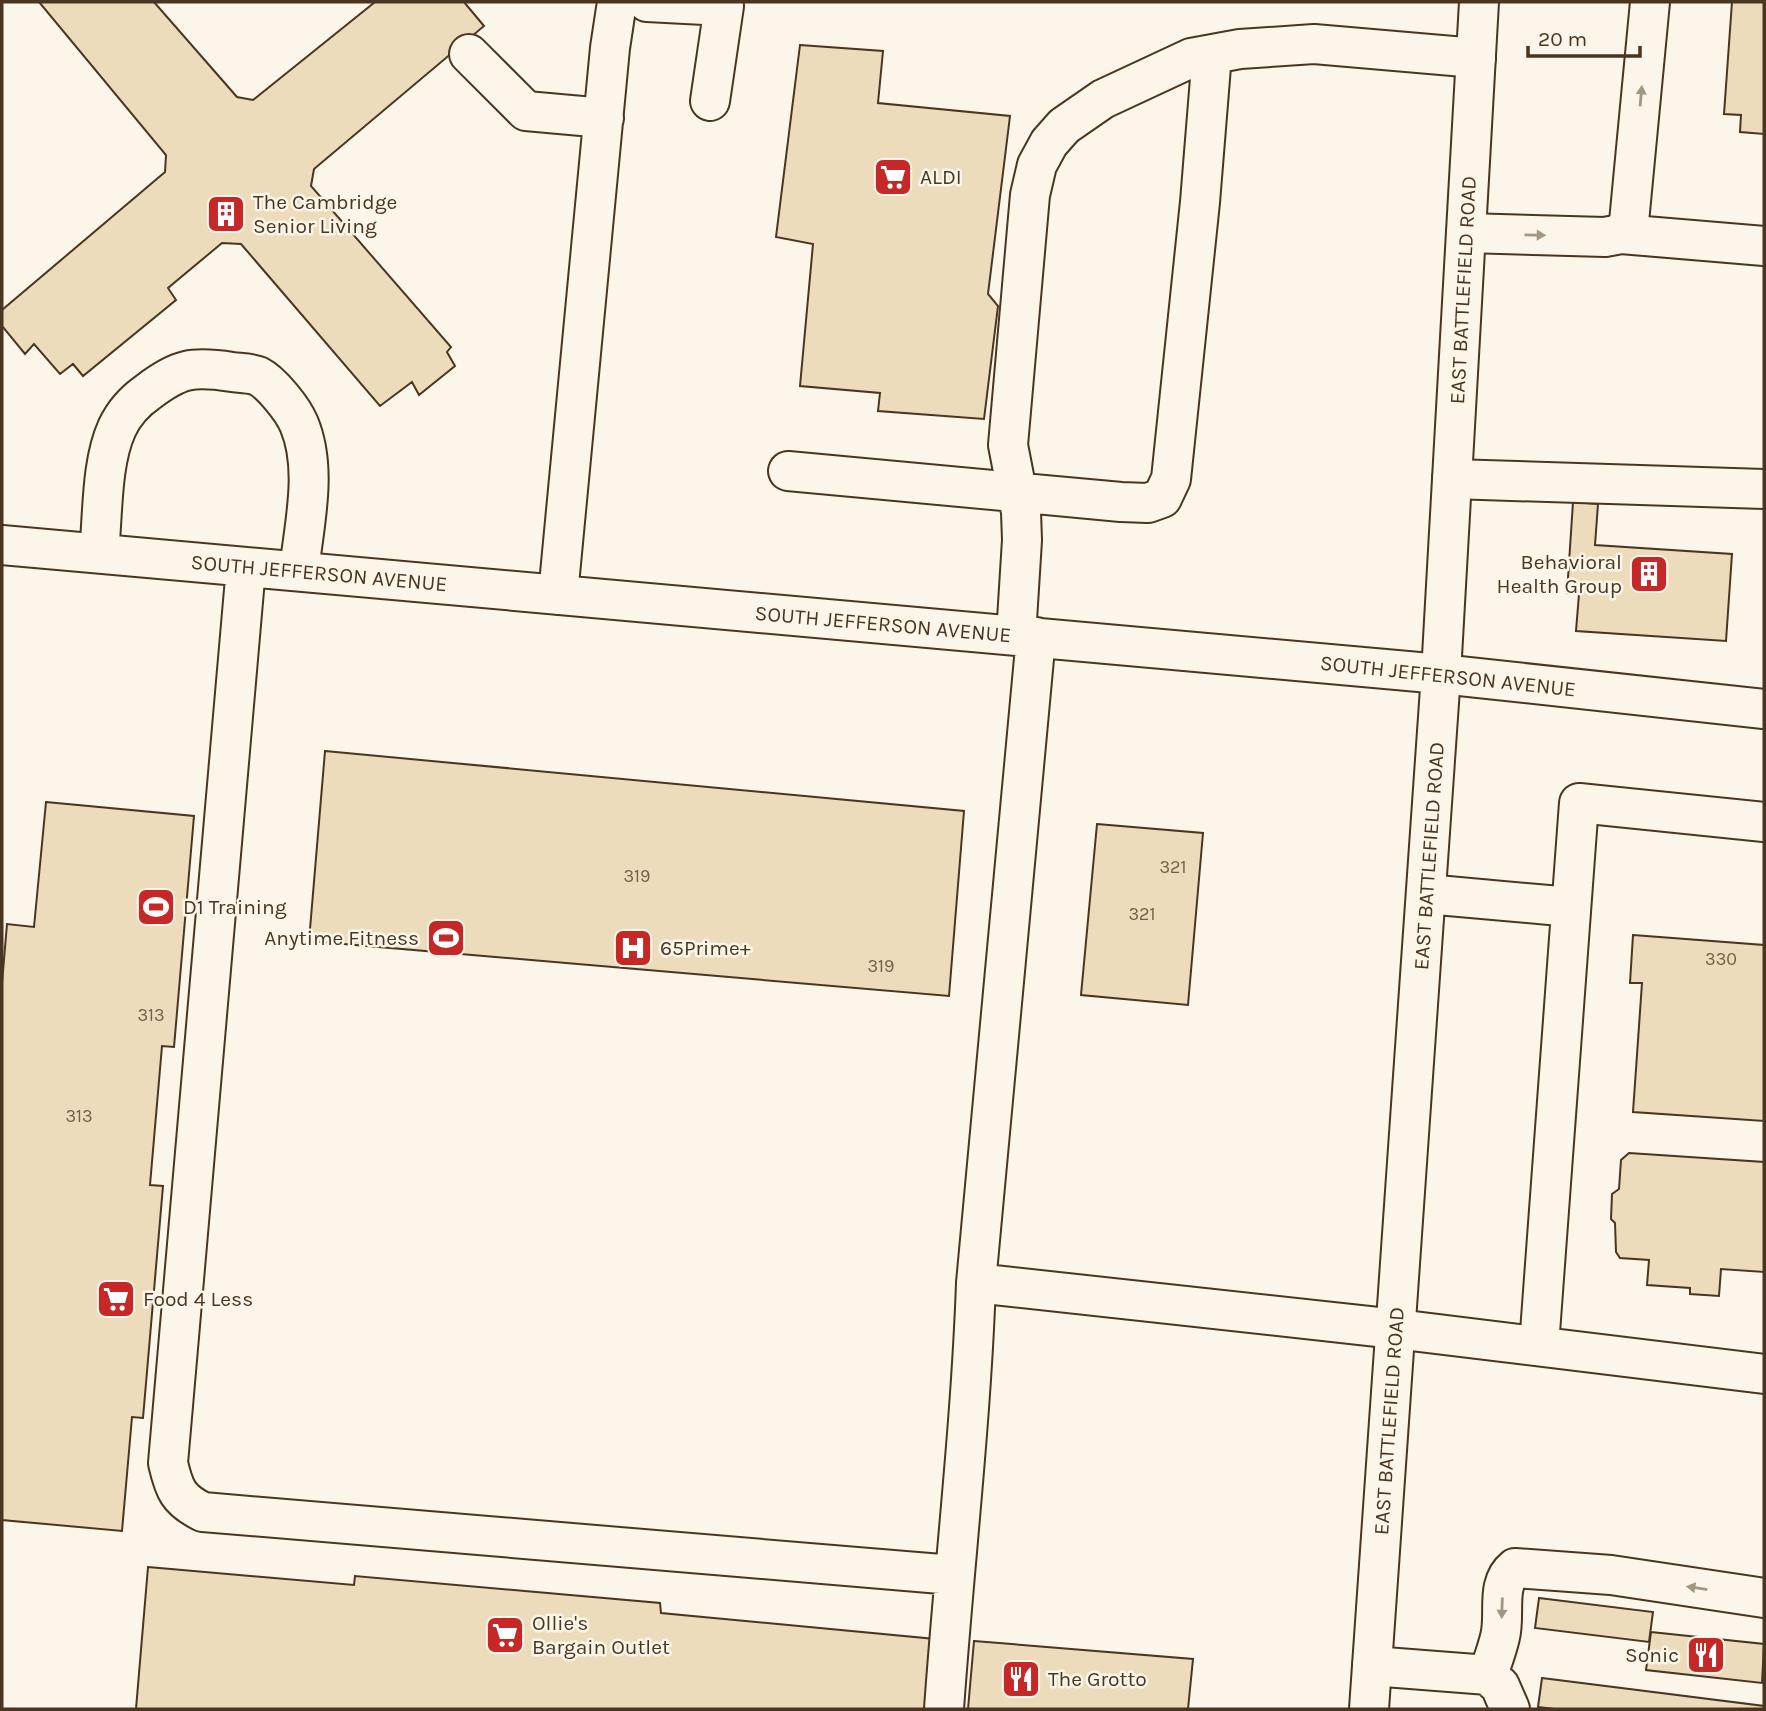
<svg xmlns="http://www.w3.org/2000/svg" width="1766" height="1711" viewBox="0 0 1766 1711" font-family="Karla,sans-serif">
<rect width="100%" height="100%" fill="#fbf6e9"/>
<path fill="#ecdcbc" stroke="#4a3520" stroke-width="2" d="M39,2H154L237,97L253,100L375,2H464L484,26L314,169L311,186L451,347L447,352L455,366L419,395L412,382L380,406L241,244L222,243L168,288L176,300L83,376L73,364L60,374L34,344L25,354L2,326V310L165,172L166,155Z
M1732,2H1764V134L1740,132L1741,115L1724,114Z
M800,45L883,51L878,103L1010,116L988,294L998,306L984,419L878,411L880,393L800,386L813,244L776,237Z
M1573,502L1598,504L1595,545L1732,554L1726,641L1576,631L1579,594L1567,593Z
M325,751L964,811L949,996L309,941Z
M46,802L194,816L174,1047L162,1046L150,1185L163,1186L143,1418L132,1417L122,1531L2,1520V983L7,924L34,927Z
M1097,824L1203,833L1188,1005L1081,995Z
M1633,935L1764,945V1121L1633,1112L1642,983H1630Z
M1629,1153L1764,1162V1272L1721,1269L1719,1296L1690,1294V1288L1647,1285L1649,1260L1620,1258L1616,1252L1615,1223L1611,1219L1612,1194L1619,1189L1621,1160Z
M148,1567L354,1585L355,1576L660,1603L661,1613L935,1639L928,1709H136Z
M1539,1598L1653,1612L1649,1642L1535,1628Z
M1651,1632L1764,1644L1762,1683L1646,1670Z
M974,1641L1193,1659L1188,1709H968Z
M1542,1678L1764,1706V1709H1555L1538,1707Z"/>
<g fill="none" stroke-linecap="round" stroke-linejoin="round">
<g stroke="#4a3520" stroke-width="42">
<path id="minor" d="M647,2L724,6L710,101
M469,54L526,111L604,118
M1466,233L1605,237L1621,234L1629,222L1650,2
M1621,234L1764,246
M788,471L1121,502L1148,503L1162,498L1171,479L1200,202L1212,54
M1452,479L1764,489
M2,545L1441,674L1764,709
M99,553C103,514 101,463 117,428C124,413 135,401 148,392C179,368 193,366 232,372C239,373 251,373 258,376C272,383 293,410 299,424C318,469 304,525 299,571
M246,567L168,1463C174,1489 178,1500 203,1512L953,1575
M558,595L610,48L617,2
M1016,636L1022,540L1021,512L1008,445L1030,195L1037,165L1049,143L1064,126L1103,99L1191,58L1240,49L1314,44L1476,58
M1036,637L976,1283L1396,1329L1764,1374
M1426,894L1571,907
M1539,1346L1579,803L1764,822
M1372,1666L1488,1675L1500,1686L1510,1709
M1488,1675C1492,1663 1497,1650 1500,1637C1506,1614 1495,1584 1515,1568L1611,1575L1764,1598
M944,1709C954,1567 971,1425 976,1283"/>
</g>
<g stroke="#4a3520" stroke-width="42">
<path id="major" d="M1369,1709L1441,674L1479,2"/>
</g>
<use href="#minor" stroke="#fbf6e9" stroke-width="38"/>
<use href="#major" stroke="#fbf6e9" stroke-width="38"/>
</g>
<defs><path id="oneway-solid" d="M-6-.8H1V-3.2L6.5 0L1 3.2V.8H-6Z" transform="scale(1.75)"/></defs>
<g fill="#a29684">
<use href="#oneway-solid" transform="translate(1641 96) rotate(-85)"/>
<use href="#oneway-solid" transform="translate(1535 235) rotate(1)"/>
<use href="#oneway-solid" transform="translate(1697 1588) rotate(-171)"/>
<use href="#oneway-solid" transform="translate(1502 1608) rotate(92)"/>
</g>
<defs>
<g id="supermarket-square" transform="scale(2.0125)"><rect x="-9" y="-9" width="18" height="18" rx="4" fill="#c62828" stroke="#fbf6e9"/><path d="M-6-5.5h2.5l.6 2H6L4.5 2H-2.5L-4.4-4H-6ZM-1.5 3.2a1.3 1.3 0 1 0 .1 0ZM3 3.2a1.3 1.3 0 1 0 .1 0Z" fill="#fff"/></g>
<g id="building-square" transform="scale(2.0125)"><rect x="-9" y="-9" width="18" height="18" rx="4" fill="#c62828" stroke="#fbf6e9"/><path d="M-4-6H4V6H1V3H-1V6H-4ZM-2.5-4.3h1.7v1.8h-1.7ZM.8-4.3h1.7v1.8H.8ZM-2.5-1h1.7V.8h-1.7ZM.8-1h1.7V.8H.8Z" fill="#fff"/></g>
<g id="stadium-square" transform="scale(2.0125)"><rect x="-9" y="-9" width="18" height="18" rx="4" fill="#c62828" stroke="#fbf6e9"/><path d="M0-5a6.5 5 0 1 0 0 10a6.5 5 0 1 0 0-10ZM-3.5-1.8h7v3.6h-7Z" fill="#fff"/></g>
<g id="hospital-square" transform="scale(2.0125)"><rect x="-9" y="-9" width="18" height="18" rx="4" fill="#c62828" stroke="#fbf6e9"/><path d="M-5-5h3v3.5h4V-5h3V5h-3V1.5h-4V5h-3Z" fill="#fff"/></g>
<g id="restaurant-square" transform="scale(2.0125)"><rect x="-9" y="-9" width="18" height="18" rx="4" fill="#c62828" stroke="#fbf6e9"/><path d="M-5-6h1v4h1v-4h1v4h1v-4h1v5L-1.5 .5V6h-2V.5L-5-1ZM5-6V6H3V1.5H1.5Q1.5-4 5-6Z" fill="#fff"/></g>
</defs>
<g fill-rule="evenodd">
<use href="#supermarket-square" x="893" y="177"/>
<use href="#building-square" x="226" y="214"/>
<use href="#building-square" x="1649" y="574"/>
<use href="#stadium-square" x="156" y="907"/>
<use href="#stadium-square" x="446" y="938"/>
<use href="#hospital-square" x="633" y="948"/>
<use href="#supermarket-square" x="116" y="1299"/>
<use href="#supermarket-square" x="505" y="1635"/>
<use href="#restaurant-square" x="1706" y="1655"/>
<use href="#restaurant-square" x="1021" y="1679"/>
</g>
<g text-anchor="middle" stroke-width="5" stroke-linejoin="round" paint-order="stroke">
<g font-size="18" fill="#725f47">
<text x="1173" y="873">321</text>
<text x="637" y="882">319</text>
<text x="1142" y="920">321</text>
<text x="1721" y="965">330</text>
<text x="881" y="972">319</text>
<text x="151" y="1021">313</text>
<text x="79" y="1122">313</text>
</g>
<g font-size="21" fill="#4a3520" stroke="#fbf6e9" text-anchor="start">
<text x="920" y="184">ALDI</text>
<text x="253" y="209">The Cambridge<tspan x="253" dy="24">Senior Living</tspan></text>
<text x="1622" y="569" text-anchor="end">Behavioral<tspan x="1622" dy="24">Health Group</tspan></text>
<text x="183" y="914">D1 Training</text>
<text x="419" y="945" text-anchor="end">Anytime Fitness</text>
<text x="660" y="955">65Prime+</text>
<text x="143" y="1306">Food 4 Less</text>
<text x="532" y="1630">Ollie's<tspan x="532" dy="24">Bargain Outlet</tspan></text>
<text x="1679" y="1662" text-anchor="end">Sonic</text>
<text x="1048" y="1686">The Grotto</text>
</g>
<g font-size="21" fill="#4a3520" stroke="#fbf6e9">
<text transform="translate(1463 290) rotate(-87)" y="7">EAST BATTLEFIELD ROAD</text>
<text transform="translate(319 573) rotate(5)" y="7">SOUTH JEFFERSON AVENUE</text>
<text transform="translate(883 624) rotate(5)" y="7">SOUTH JEFFERSON AVENUE</text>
<text transform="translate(1448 676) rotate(6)" y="7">SOUTH JEFFERSON AVENUE</text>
<text transform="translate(1429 856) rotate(-86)" y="7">EAST BATTLEFIELD ROAD</text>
<text transform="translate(1389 1421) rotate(-86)" y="7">EAST BATTLEFIELD ROAD</text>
</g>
</g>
<rect width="1766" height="1711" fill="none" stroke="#4a3520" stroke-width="7"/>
<path d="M1528 46v10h112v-10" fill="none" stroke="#4a3520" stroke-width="3.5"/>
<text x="1538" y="46" font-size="21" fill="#4a3520" stroke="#fbf6e9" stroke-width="5" paint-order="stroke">20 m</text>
</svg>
